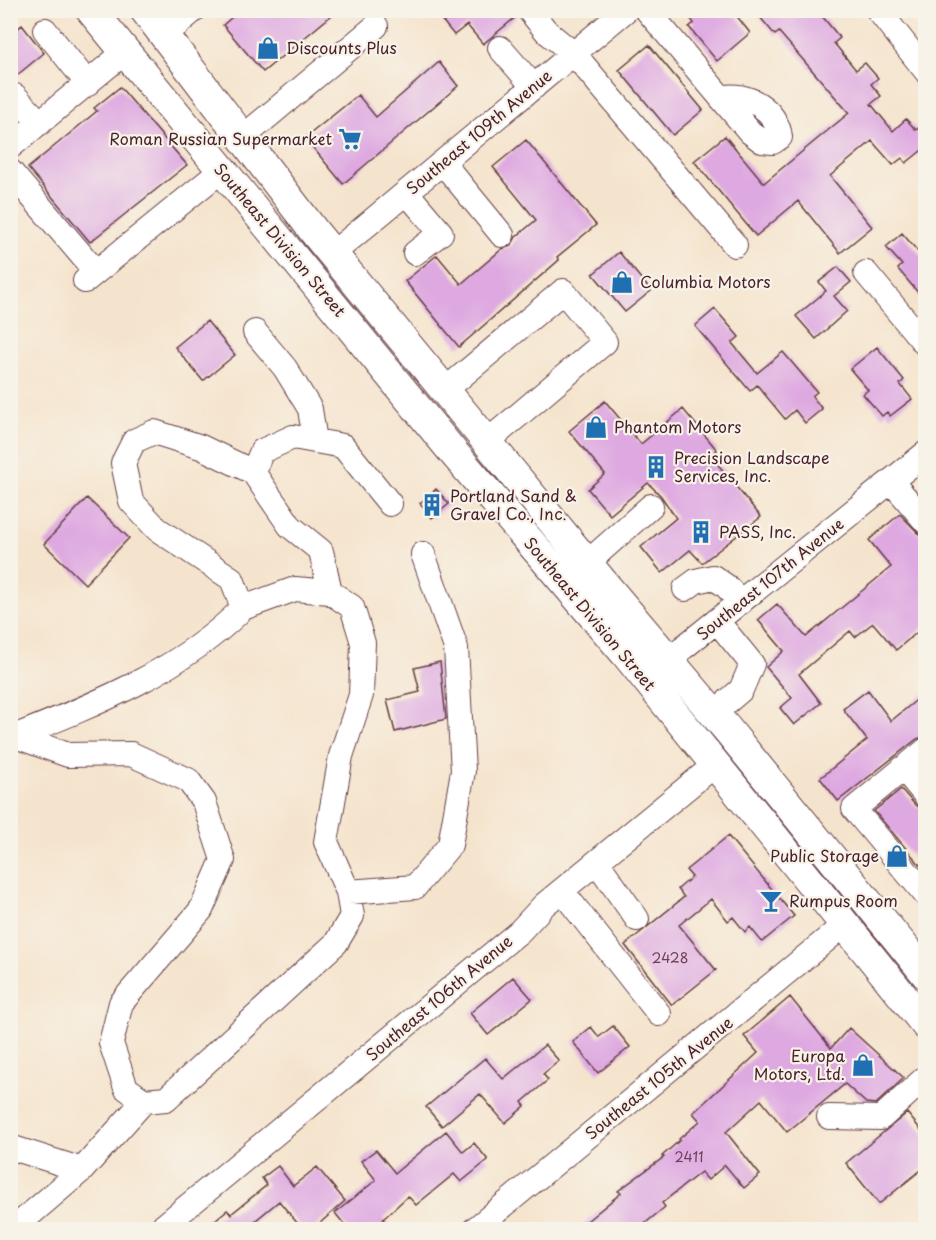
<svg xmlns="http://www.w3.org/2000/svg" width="936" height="1240" viewBox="0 0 936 1240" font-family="'Playpen Sans',sans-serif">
<rect width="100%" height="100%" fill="#f7f3e8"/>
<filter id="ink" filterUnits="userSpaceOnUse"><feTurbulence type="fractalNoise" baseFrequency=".0167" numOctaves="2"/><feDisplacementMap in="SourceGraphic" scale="12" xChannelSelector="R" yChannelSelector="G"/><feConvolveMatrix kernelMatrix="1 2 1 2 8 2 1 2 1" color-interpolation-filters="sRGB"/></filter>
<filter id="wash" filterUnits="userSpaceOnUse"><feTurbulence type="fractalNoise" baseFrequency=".008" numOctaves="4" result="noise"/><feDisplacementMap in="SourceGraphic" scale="24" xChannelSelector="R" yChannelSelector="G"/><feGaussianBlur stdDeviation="1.35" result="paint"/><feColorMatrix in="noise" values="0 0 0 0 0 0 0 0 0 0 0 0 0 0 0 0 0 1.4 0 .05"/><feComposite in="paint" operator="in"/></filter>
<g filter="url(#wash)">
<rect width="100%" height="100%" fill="#f5e4cd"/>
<g id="blocks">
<path fill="#dea9e1" d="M240,10H338L263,72L223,25Z
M451,10H515L517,16L483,44L467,25L454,35L441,19Z
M684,10H732L750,33L717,61L689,27L694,23Z
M754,10H817L840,38L834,43L856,70L865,63L878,78L871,84L881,96L871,104L893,131L906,119L916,130L926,123V147L906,163L902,158L893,165L872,141L830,176L872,227L840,253L798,201L756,236L694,161L725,136L764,183L849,113L779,32L775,35Z
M22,25L44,53L10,81V35Z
M649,45L703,110L673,135L619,70Z
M439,62L458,86L343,184L305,138L358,95L376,117Z
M120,87L187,165L90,242L28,168L97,111L94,108Z
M526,140L596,225L557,257L559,260L459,347L405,281L437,255L461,284L502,249L511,246L516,237L536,220L493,167Z
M902,233L926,261V302L898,269L902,265L886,247Z
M619,252L651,291L625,312L593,274Z
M838,267L851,282L834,296L847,311L816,339L796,316L826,291L819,282Z
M715,309L739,337L732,343L757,373L783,352L817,392L812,396L822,409L805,423L795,410L785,419L757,385L750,391L695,326Z
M207,321L235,355L203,381L175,347Z
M877,347L904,380L900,384L912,399L890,416L887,412L882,416L863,394L868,390L850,369Z
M605,401L641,444L683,409L717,450L711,456L761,517L702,563L690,550L662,573L641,547L676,518L661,496L648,483L610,515L588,489L605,474L569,431Z
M436,489L449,504L432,518L420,503Z
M87,498L129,538L85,584L44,544Z
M900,514L926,541V625L896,650L873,623L855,637L850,631L799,674L821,703L794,725L780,708L792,698L766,667L784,651L758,620L777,604L806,637L891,567L869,540Z
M440,662L446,719L395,732L387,700L420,692L414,668Z
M868,690L891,721L926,692V736L917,739L838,801L820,778L867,740L843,709Z
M901,789L915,805L926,810V872L874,811Z
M728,836L794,916L762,942L750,927L745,932L733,917L728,921L711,899L679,925L716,970L672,1005L625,945L684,897L678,889L692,877L686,870Z
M513,977L532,999L488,1035L470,1013Z
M790,997L831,1048L849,1028L904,1078L876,1104L866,1103L845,1084L787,1132L761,1100L726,1132L760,1175L744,1188L725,1165L708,1180L701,1172L662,1203L665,1207L637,1230H576L621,1193L618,1191L664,1157L662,1156L680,1140L679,1139L700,1121L693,1113L758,1053L744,1036Z
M613,1026L630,1047L598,1073L573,1042L591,1027L599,1037Z
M545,1045L559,1061L543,1074L548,1080L522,1102L525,1106L505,1123L480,1094L442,1126L426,1107L485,1058L503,1079Z
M907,1113L926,1136V1166L879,1204L846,1163Z
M446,1131L463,1152L474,1143L488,1160L461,1182L454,1174L416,1205L408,1196L383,1219L392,1230H349L335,1213L376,1180L361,1161L376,1150L395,1173Z
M278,1166L293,1186L317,1167L345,1201L312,1230H303L279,1201L244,1230H203L227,1210L231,1214L267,1185L262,1178Z"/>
</g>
</g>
<g filter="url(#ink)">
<use href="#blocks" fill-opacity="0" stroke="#643d43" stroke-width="1.5"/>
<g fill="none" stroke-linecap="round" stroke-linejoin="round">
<g stroke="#643d43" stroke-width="26">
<path id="minor" d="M529,10L547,32L574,54L735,245
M647,10L750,132L762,141L773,142L780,137C777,110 747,91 721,98
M878,10L926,71
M45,30L88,84
M165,35L194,10
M500,48L534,87
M15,96L40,123
M242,138L376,26
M10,147L125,52
M443,163L502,235
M10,171L96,272L85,281
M407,193L441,233L415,253
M332,254L626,10
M96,272L222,170
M866,273L926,345
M255,332L285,368L310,409L315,441
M445,390L563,291L605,342L488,441
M891,481L926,522
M587,563L651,506
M685,589L696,581L713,577L726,586L741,602
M330,592L321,551L290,526L253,472L262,451L293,437L343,446L390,504
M669,659L926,453
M714,713L741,690L752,664L717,621
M10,734L68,755L131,754L188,780L204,802L223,860L201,910L121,1003L111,1043L126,1088L144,1101L166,1099L336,943L352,916L348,892L326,842L341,756L361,695L363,643L352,607L330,592L295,589L243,608
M16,736C96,704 182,670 243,608L232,579L157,529L131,501L123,463L134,441L154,432L201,447L253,472
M926,750L854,809L926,895
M903,768L926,796
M597,862L637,919
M562,891L659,1014
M348,892L415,887L450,845L463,771L456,648L423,554
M829,1117L881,1118L926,1077
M10,1147L82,1170
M12,1230L82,1170L144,1101
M159,1230L520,931L544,905L716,764
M474,1230L843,926"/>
</g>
<g stroke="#643d43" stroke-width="32">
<path id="major" d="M91,10L453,452L626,654L926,1025
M145,10L316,234L605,585L727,729L926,974"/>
</g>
<use href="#minor" stroke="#fff" stroke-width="24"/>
<use href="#major" stroke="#fff" stroke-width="30"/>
</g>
</g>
<defs>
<g id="shop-bare" transform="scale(1.8)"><path d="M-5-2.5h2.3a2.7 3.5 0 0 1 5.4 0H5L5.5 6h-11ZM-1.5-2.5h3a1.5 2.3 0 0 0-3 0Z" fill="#1f6fb2" stroke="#f7f3e8" stroke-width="2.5" paint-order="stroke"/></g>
<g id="supermarket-bare" transform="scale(1.8)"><path d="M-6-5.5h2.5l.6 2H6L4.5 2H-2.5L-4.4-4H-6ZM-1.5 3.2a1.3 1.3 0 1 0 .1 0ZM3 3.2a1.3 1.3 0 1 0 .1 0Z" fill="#1f6fb2" stroke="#f7f3e8" stroke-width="2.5" paint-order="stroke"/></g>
<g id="building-bare" transform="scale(1.8)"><path d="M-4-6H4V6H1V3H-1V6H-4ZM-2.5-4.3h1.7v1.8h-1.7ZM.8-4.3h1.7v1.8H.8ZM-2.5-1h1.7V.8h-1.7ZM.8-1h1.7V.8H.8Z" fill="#1f6fb2" stroke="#f7f3e8" stroke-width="2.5" paint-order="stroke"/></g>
<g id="bar-bare" transform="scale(1.8)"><path d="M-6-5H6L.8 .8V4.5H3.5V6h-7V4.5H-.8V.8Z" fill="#1f6fb2" stroke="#f7f3e8" stroke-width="2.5" paint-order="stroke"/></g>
</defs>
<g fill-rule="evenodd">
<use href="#shop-bare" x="268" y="48"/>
<use href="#supermarket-bare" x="350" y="139"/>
<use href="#shop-bare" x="622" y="282"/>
<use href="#shop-bare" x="596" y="427"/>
<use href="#building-bare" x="656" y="467"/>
<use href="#building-bare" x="432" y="505"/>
<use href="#building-bare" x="701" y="532"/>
<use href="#shop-bare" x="897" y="856"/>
<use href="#bar-bare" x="771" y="901"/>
<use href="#shop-bare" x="863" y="1065"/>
</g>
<g text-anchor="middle" stroke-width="4.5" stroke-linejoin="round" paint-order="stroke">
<g font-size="14" fill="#6f4258">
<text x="670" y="963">2428</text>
<text x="689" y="1162">2411</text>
</g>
<g font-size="16" fill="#4a1f2b" stroke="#f7f3e8" text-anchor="start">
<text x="286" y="54">Discounts Plus</text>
<text x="332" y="145" text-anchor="end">Roman Russian Supermarket</text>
<text x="640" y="288">Columbia Motors</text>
<text x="614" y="433">Phantom Motors</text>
<text x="674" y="464">Precision Landscape<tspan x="674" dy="18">Services, Inc.</tspan></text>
<text x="450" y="502">Portland Sand &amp;<tspan x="450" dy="18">Gravel Co., Inc.</tspan></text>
<text x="719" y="538">PASS, Inc.</text>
<text x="879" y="862" text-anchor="end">Public Storage</text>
<text x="789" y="907">Rumpus Room</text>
<text x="845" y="1062" text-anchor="end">Europa<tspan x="845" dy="18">Motors, Ltd.</tspan></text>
</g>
<g font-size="16" fill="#4a1f2b" stroke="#f7f3e8">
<text transform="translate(479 132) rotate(-40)" y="6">Southeast 109th Avenue</text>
<text transform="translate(280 240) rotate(50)" y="6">Southeast Division Street</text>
<text transform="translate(770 579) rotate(-39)" y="6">Southeast 107th Avenue</text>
<text transform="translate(590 614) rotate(50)" y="6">Southeast Division Street</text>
<text transform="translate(439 998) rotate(-40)" y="6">Southeast 106th Avenue</text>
<text transform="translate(659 1078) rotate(-39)" y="6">Southeast 105th Avenue</text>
</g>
</g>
<rect width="936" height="1240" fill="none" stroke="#f7f3e8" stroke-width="36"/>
</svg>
